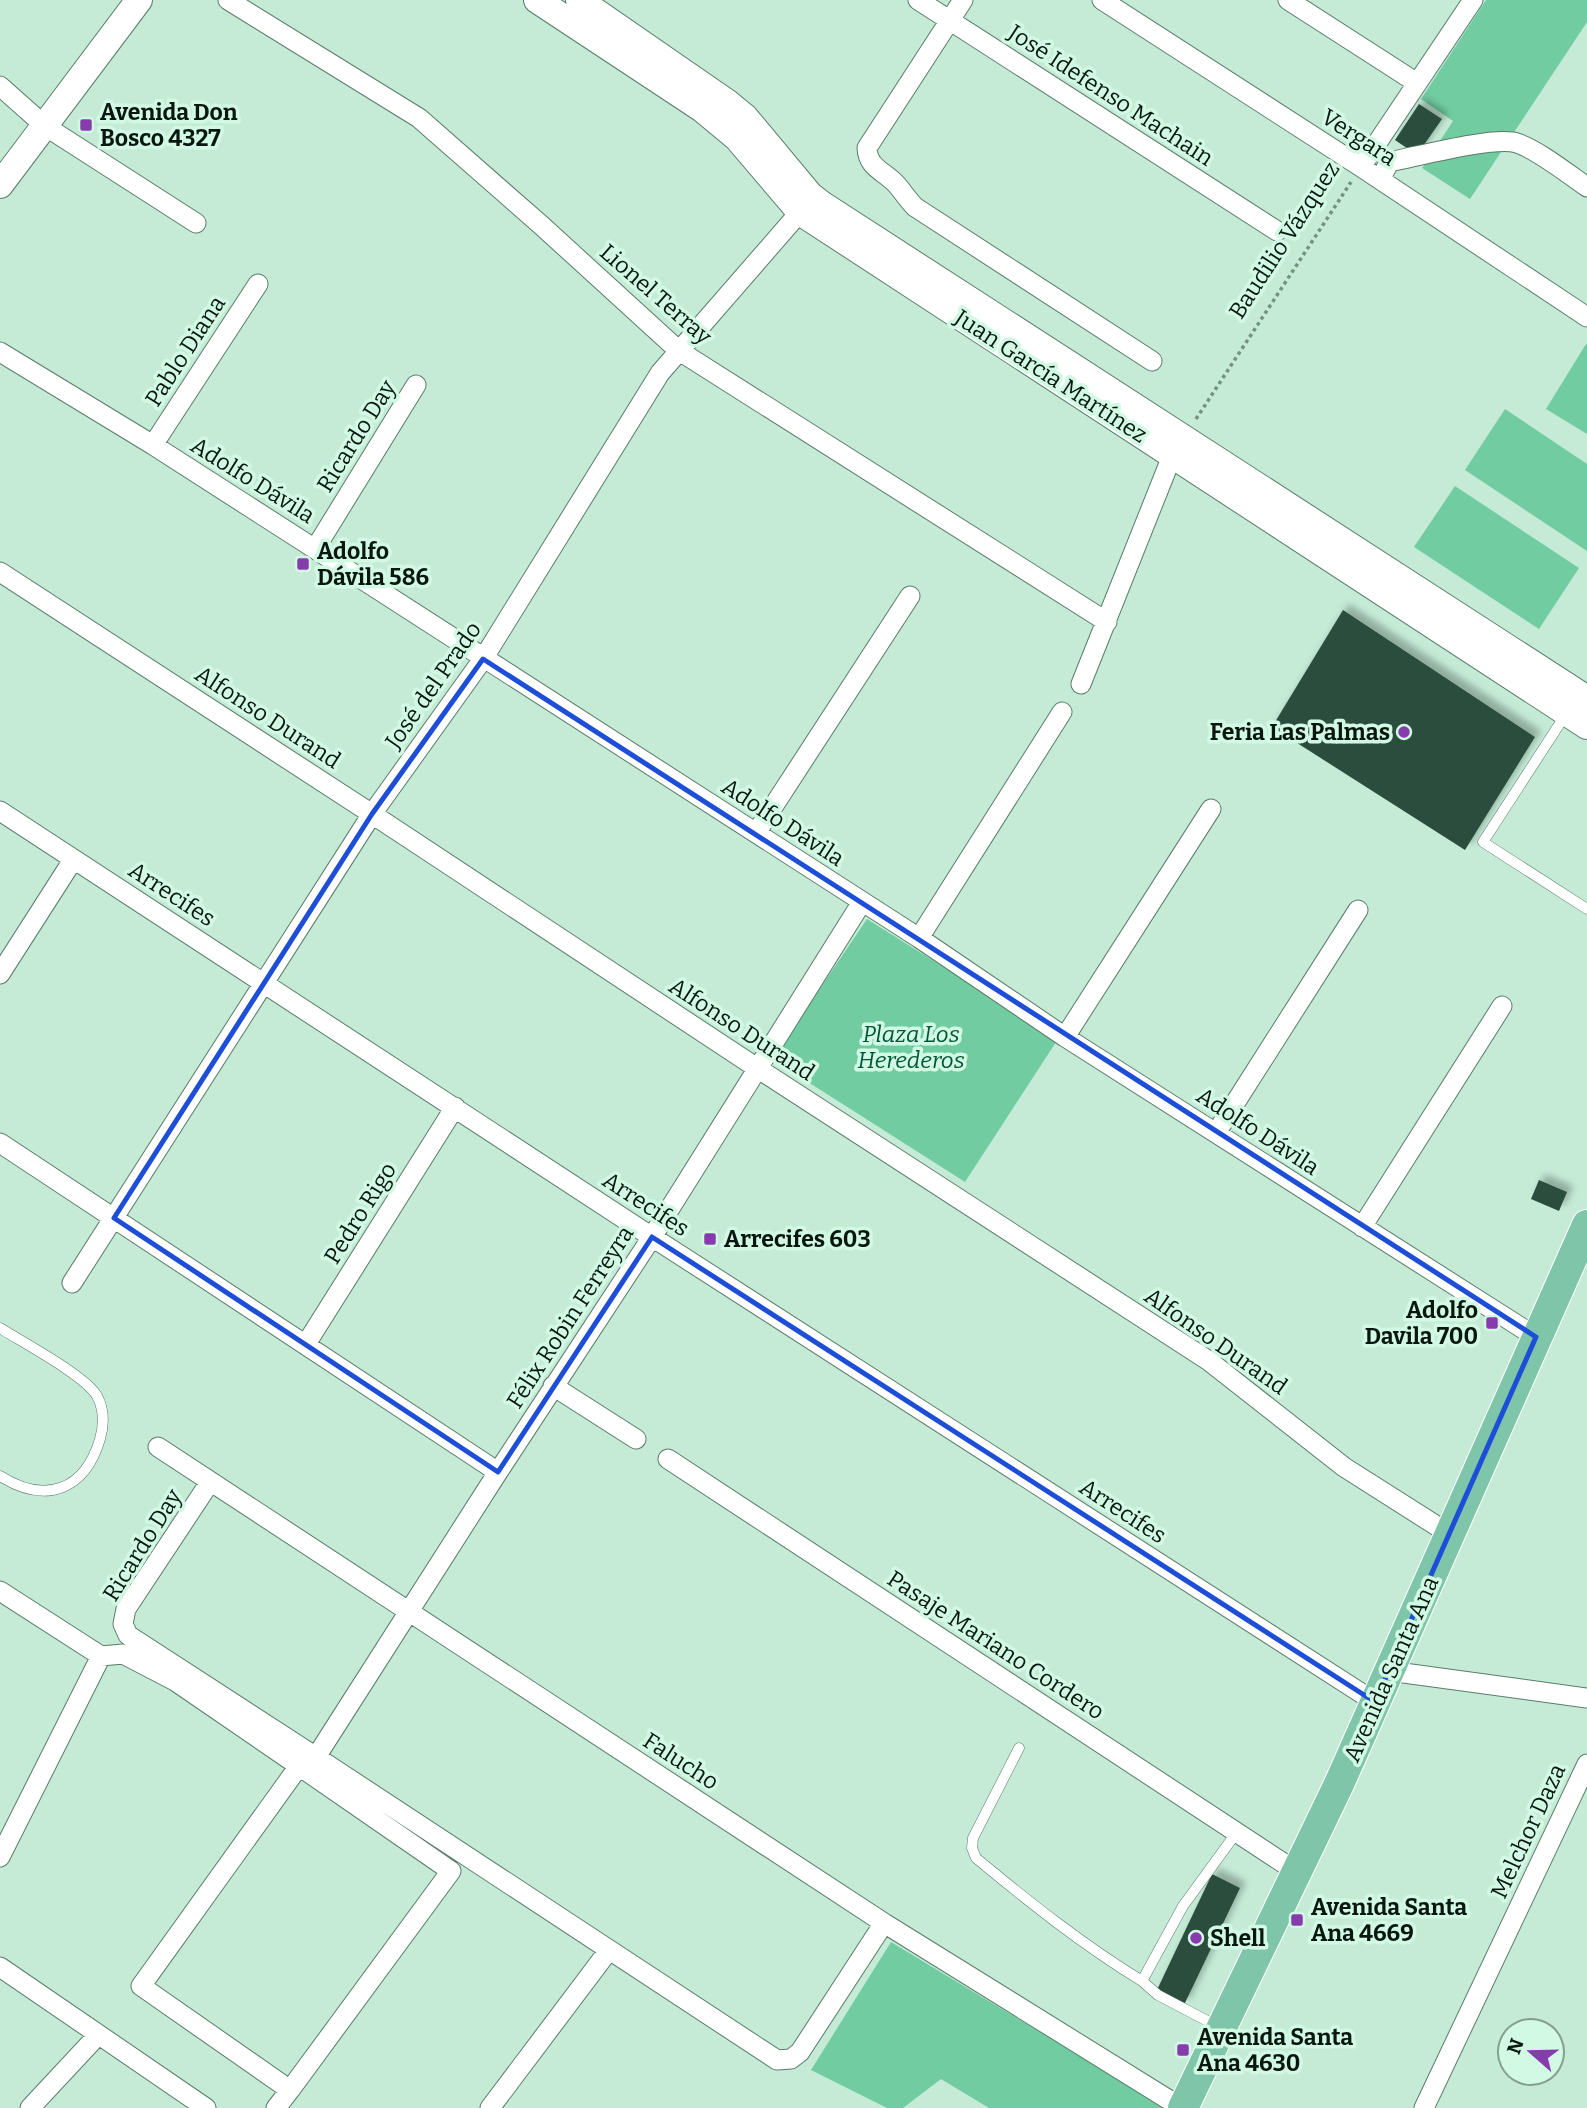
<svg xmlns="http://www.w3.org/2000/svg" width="1587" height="2108" viewBox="0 0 1587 2108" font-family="Bitter,serif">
<defs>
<filter id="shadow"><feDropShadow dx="6" dy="-6" stdDeviation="3.5" flood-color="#0004"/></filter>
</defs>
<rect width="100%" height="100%" fill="#c5ebd7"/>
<path fill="#71cca1" d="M1486,0H1587V22L1470,199L1422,168L1453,121L1421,99Z
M1586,344L1587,345V434L1546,409Z
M1505,409L1587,464V551L1465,470Z
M1455,486L1579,568L1539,629L1414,547Z
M867,919L1058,1039L965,1182L772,1059Z
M891,1942L1166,2108H989L941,2079L903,2108H887L811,2070Z"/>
<path fill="#2c4e3d" filter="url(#shadow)" d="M1419,104L1442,119L1417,155L1395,140Z
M1343,610L1535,737L1465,850L1272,727Z
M1539,1180L1567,1192L1559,1211L1531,1199Z
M1212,1874L1240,1888L1184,2005L1156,1992Z"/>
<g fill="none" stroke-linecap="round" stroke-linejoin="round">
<g stroke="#597c6a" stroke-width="11">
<path id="lane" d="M1566,714L1483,842L1587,909
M0,1328C22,1342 86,1376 97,1396C104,1409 104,1425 100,1439C85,1490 46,1505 0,1476
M1019,1748L973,1838L972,1848L976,1858C1029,1902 1083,1945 1142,1981
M1217,2026L1158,1995L1142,1981L1183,1906L1237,1832"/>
</g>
<g stroke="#597c6a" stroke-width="21">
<path id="street" d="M228,0L419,118L541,225L678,350L692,359L1107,622
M918,0L1277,231
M963,0L867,148C868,169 885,171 897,185C903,192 908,200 915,207L1152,361
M1102,0L1361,167L1587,317
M1288,0L1417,83
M0,86L45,126L196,223
M1361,167L1473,0
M1380,179L1389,163L1393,161C1419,156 1495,136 1517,143C1538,150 1568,174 1587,187
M0,352L153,445L315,549L919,938L1065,1037L1536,1337
M153,445L258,284
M315,549L416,385
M0,572L372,814L757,1068L1209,1361L1344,1467L1451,1535
M1081,684L1172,456
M0,811L652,1237L1375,1702
M756,833L910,596
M919,938L1062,712
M0,974L73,860
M1065,1037L1211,809
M1216,1133L1358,910
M0,1143L498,1472
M1362,1227L1502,1006
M72,1283L372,814L483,659L660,373L800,212L806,202
M306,1344L455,1107
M553,1386L636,1439
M158,1447L884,1923L1182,2108
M668,1459L1297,1872
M210,1482L126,1609L123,1624L128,1635L316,1757L777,2060L791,2059L800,2052L884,1923
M0,1591L101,1656L0,1857
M101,1656L123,1654L175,1681L299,1766
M1389,1671L1587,1698
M316,1757L498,1472L652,1237L862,902
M0,1967L206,2108
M30,2108L98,2035
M276,2108L290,2090L451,1871L299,1766L141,1986L290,2090
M490,2108L609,1950
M1424,2108L1587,1764"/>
</g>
<g stroke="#597c6a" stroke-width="28">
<path id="secondary" d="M537,0L702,109L737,138L800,212L1587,726
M579,0L728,103L745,117L810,195L823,205L1587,699
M0,185L139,0"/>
</g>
<g stroke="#fff" stroke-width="32">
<path id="primary" d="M1183,2108L1339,1784L1587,1225"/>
</g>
<path stroke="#759182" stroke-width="3.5" stroke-dasharray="3.5 3.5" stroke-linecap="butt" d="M1196,419L1351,182"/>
<use href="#lane" stroke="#fff" stroke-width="10"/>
<use href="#street" stroke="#fff" stroke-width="19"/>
<use href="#secondary" stroke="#fff" stroke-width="26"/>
<use href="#primary" stroke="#7ec5a9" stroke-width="30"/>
</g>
<path fill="none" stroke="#1d4ed8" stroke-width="5" stroke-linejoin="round" d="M483,659L1536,1337L1375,1702L652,1237L498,1472L114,1218L372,814Z"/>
<g fill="#873cae" stroke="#d2f9e4" stroke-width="2.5">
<rect x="79" y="118" width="14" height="14" rx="3.5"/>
<rect x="296" y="557" width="14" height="14" rx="3.5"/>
<circle cx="1404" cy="732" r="7"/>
<rect x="703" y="1232" width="14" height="14" rx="3.5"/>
<rect x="1485" y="1316" width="14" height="14" rx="3.5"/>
<rect x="1290" y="1913" width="14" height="14" rx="3.5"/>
<circle cx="1196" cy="1938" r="7"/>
<rect x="1176" y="2043" width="14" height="14" rx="3.5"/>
</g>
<g text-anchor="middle" stroke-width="7" stroke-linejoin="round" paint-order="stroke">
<g font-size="23" fill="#091710" stroke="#d2f9e4">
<text transform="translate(1111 95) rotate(33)" y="8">José Idefenso Machain</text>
<text transform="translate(1359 137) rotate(33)" y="8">Vergara</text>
<text transform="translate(1284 240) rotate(-57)" y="8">Baudilio Vázquez</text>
<text transform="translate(656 294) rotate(41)" y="8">Lionel Terray</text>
<text transform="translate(185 351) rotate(-57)" y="8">Pablo Diana</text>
<text transform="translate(1051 376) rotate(33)" y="8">Juan García Martínez</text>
<text transform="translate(356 436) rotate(-58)" y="8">Ricardo Day</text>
<text transform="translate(253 480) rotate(32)" y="8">Adolfo Dávila</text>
<text transform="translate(433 685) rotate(-55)" y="8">José del Prado</text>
<text transform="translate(268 717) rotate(33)" y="8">Alfonso Durand</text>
<text transform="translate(783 822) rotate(33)" y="8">Adolfo Dávila</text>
<text transform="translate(172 894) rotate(33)" y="8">Arrecifes</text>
<text transform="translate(742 1029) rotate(33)" y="8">Alfonso Durand</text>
<text transform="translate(1258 1131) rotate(33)" y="8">Adolfo Dávila</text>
<text transform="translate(646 1204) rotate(33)" y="8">Arrecifes</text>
<text transform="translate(360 1213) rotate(-58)" y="8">Pedro Rigo</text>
<text transform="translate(570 1317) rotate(-57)" y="8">Félix Robin Ferreyra</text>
<text transform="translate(1216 1341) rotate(35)" y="8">Alfonso Durand</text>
<text transform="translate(1123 1511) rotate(33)" y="8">Arrecifes</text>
<text transform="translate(142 1545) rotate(-58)" y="8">Ricardo Day</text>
<text transform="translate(996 1645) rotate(33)" y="8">Pasaje Mariano Cordero</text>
<text transform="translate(1391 1669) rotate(-66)" y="8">Avenida Santa Ana</text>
<text transform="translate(681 1761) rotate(33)" y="8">Falucho</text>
<text transform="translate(1528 1831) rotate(-65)" y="8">Melchor Daza</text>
</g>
<g font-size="23" font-weight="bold" fill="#091710" stroke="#d2f9e4" text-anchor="start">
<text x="100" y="120">Avenida Don<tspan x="100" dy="26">Bosco 4327</tspan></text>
<text x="317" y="559">Adolfo<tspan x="317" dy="26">Dávila 586</tspan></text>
<text x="1390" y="740" text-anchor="end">Feria Las Palmas</text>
<text x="724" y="1247">Arrecifes 603</text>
<text x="1478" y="1318" text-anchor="end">Adolfo<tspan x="1478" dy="26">Davila 700</tspan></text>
<text x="1311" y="1915">Avenida Santa<tspan x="1311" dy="26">Ana 4669</tspan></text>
<text x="1210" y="1946">Shell</text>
<text x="1197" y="2045">Avenida Santa<tspan x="1197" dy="26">Ana 4630</tspan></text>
</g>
<g font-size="23" font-style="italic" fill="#005638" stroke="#d2f9e4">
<text x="911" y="1042">Plaza Los<tspan x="911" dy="26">Herederos</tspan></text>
</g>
</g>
<g transform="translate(1531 2052) rotate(290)"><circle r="33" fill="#d2f9e4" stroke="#829f8f" stroke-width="2"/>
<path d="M0-5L12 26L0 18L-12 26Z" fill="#873cae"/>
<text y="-10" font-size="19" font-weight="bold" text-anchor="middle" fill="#091710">N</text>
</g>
</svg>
